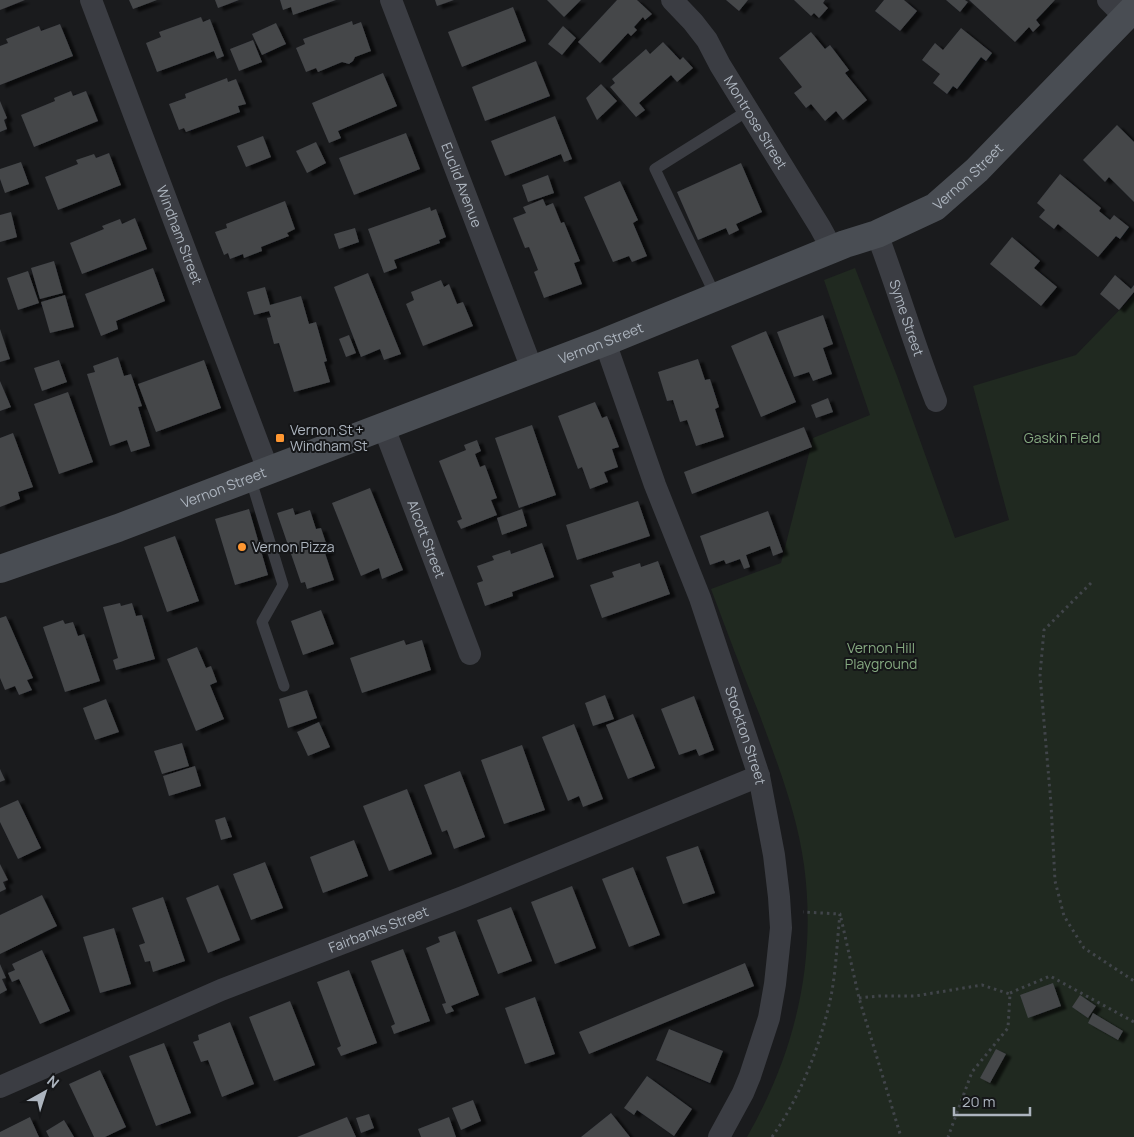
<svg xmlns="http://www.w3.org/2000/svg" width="1134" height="1137" viewBox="0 0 1134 1137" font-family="Manrope,sans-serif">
<defs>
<filter id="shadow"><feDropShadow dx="5.5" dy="3" stdDeviation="1" flood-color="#0009"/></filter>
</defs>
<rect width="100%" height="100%" fill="#1a1b1d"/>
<path fill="#202920" d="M855,268L897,376L955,538L1009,520L973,386L1076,355L1134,295V1137H747C795,1053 817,962 804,865C797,813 778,765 760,716C743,674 727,632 711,589L781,563L813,438L870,415L824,280Z"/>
<path fill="#44464a" filter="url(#shadow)" d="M0,0H25L0,10Z
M129,0H157L133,9Z
M215,0H239L218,8Z
M280,0H336L293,15L291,7L283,10Z
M435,0H454L437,6Z
M547,0H581L564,17Z
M617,0H637L652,14L645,20L643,17L634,27L637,30L631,36L628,33L600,63L578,42Z
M726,0H748L739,11Z
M794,0H825L823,3L828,8L819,18L814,13L811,16Z
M884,0H904L917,11L900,31L875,11Z
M946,0H965L968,2L960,12Z
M969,0H1055L1036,20L1040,25L1033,32L1029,27L1015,42Z
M513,7L526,41L462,67L448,32Z
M201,17L203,22L210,19L224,56L217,59L214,51L157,72L146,43L161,37L159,32Z
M352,21L353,25L361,22L371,51L355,57L353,61L349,64L342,62L318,72L316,68L306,72L296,48L305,44L303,39Z
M276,23L286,44L262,55L252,34Z
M60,24L73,56L0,85V46L8,43L6,39L39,26L41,31Z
M563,26L576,38L562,55L548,44Z
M961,28L992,53L986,61L981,57L957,89L953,86L947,94L933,83L940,74L922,60L935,43L943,50Z
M811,32L825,49L830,45L849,70L845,73L867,100L843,120L836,111L825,121L811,104L806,108L794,93L802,87L779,58Z
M253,40L262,62L239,71L230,49Z
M663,42L680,60L683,57L693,68L677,82L671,75L639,103L645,110L636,117L610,87L615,83L612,79L646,49L650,54Z
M536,61L550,96L485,121L472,87Z
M383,73L397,106L338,131L341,138L329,143L312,103Z
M227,78L228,82L236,79L246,104L238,106L240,112L186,132L184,128L179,130L169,104L186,98L185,94Z
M601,84L617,101L597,120L586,98Z
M71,91L73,96L86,91L98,121L34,147L21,115L55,101L54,98Z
M0,101L7,118L4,120L7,129L0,132Z
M555,116L572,159L564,162L561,154L505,176L491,141Z
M1117,125L1134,142V202L1109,177L1105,182L1083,160Z
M406,133L420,169L354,195L339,158Z
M263,136L271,157L246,167L237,146Z
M316,142L326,163L307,173L296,151Z
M109,153L121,185L58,210L45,177L78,164L76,160L94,154L96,158Z
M21,162L29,184L5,193L0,179V169Z
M741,163L762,212L736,224L739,230L729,235L726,228L698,240L677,192Z
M1060,174L1101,208L1099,211L1110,220L1114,215L1129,227L1120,239L1116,236L1098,257L1058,224L1054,229L1039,217L1045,210L1037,203Z
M548,175L554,193L528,202L522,185Z
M620,181L638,220L633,223L647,256L632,262L629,256L613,262L584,197Z
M543,199L546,206L553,203L561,223L564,222L580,261L574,263L582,284L544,298L534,272L538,270L529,247L525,248L513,218L526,213L523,207Z
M285,201L295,229L287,233L289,236L261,247L262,251L244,258L243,254L230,259L228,253L224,255L215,232L227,228L226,224Z
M430,207L431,211L436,209L446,237L439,240L440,243L394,260L397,268L384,273L368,229Z
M11,212L17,237L0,242V215Z
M135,218L147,249L82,274L70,243L104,229L102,226L120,219L122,224Z
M355,228L359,242L339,249L334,234Z
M1012,237L1040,261L1034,268L1057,287L1041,306L990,264Z
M54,261L63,293L40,299L31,268Z
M153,268L165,301L116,321L118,329L101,336L85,294Z
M28,271L39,303L18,310L7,278Z
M368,273L401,354L384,360L380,349L361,357L334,287Z
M1115,275L1131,289L1134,285V292L1119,310L1100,294Z
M441,280L444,287L449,284L457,304L463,302L473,326L423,346L406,304L414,300L411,292Z
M265,287L270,305L301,296L309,324L316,322L327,361L324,362L330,382L294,392L279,343L274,344L267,318L271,317L269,311L254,315L247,292Z
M65,295L74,327L50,333L41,302Z
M823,315L833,344L823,348L832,374L813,381L809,372L794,377L777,332Z
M0,329L10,359L0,362Z
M766,331L796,402L761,417L731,346Z
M349,335L356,353L346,357L339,339Z
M118,357L124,376L131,374L142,406L138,407L150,446L131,452L127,440L110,446L87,374L95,372L93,366Z
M698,359L705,380L710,379L719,407L715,409L724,437L696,446L687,420L680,422L673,400L667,401L658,372Z
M59,360L67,382L42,391L34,368Z
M204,360L221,408L156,432L138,384Z
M0,381L11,407L0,411Z
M68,392L93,462L59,474L34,404Z
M828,398L833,412L816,418L811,405Z
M595,402L602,418L607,416L619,447L612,449L618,467L604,472L608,482L590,489L582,467L578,469L558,416Z
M532,425L556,495L519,508L495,438Z
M804,427L812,447L692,494L684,472Z
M13,433L33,487L18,492L20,499L0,507V438Z
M477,440L481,451L475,454L480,467L485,465L497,498L491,500L497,515L461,529L457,521L462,519L439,461L466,450L464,445Z
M370,488L403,570L382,579L379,568L361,576L332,503Z
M638,501L650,536L577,560L566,525Z
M293,508L295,515L310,510L316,529L321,528L329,552L325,553L334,580L307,589L305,582L301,583L277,513Z
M249,509L268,575L235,585L215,519Z
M522,509L527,526L502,535L497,518Z
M768,511L783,552L773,556L770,546L746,555L750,567L744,569L740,559L726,564L724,560L710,565L700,536Z
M175,536L199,601L167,612L144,547Z
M542,543L554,577L512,592L513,596L485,606L477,583L483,581L477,566L494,560L492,556L510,550L511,554Z
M658,561L670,594L602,618L590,585L614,577L612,572L640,563L641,567Z
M120,603L121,606L132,603L136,616L142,615L155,659L116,670L113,660L118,658L103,607Z
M321,610L334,644L303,655L291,621Z
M6,616L33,678L27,680L32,690L19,695L15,686L5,690L0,678V618Z
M63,620L65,624L73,622L78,636L84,634L100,681L65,692L43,627Z
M404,640L406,645L422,640L431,670L362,693L350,658Z
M197,647L206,668L211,666L217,682L210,685L224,719L196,731L167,659Z
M307,690L317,718L288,728L279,699Z
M605,695L614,719L593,726L585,703Z
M694,696L714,750L699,756L696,749L679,755L661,709Z
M106,699L119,732L95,740L83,708Z
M633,714L655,768L628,779L606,725Z
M319,722L330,747L308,756L297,732Z
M574,724L603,799L583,807L579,796L568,801L542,737Z
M182,743L189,766L162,774L154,751Z
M522,745L545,810L504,824L481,760Z
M195,766L201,786L169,796L163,776Z
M0,769L5,780L0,782Z
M460,771L485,837L454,849L447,830L442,832L424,785Z
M407,789L432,854L389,871L363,806Z
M18,800L41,848L18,859L0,822V808Z
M225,817L232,837L221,840L215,820Z
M354,840L368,876L323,893L310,857Z
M698,846L715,893L683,904L666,857Z
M265,862L283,908L251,920L233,874Z
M0,864L8,880L3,882L6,889L0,892Z
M633,867L660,935L629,947L602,879Z
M218,885L240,940L208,953L186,898Z
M572,886L596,948L555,964L531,902Z
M42,895L57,926L0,954V915Z
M163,897L185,961L153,972L150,961L145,962L139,945L145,943L132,908Z
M511,907L532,961L498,974L477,920Z
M114,928L131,984L100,993L83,937Z
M455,931L479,995L451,1006L454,1011L446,1014L442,1004L446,1003L426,948L440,942L438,937Z
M403,949L430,1021L394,1034L391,1026L395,1024L371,961Z
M42,950L70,1011L40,1024L19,979L12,982L8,973L15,970L12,964Z
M745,963L754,986L589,1054L579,1032Z
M0,964L6,978L2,979L7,990L0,994Z
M349,970L377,1043L341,1056L337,1048L341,1046L317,982Z
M1053,983L1061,1006L1028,1018L1020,995Z
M1080,995L1096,1006L1088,1018L1072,1007Z
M535,997L555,1054L525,1064L505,1008Z
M290,1001L315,1065L274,1081L249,1017Z
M1093,1013L1123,1031L1118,1040L1088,1023Z
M230,1022L254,1084L222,1097L208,1060L201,1062L193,1042L199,1040L198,1035Z
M669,1029L723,1051L710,1083L656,1060Z
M164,1043L191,1113L156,1126L129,1056Z
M996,1049L1006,1054L990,1083L980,1078Z
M100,1070L126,1127L105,1137H94L69,1084Z
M647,1076L692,1109L674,1136L637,1110L634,1115L624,1108Z
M473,1100L481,1121L461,1130L452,1108Z
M611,1113L630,1137H581Z
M369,1114L374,1128L361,1133L356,1118Z
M30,1117L39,1137H0V1132Z
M347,1117L356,1137H297Z
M449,1117L456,1137H421L418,1129Z
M64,1120L74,1137H49L46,1131Z"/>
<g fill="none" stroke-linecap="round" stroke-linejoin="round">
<path stroke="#41454a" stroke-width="3" stroke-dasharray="2.5 4" stroke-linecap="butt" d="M1091,583L1044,630L1040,675L1051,804L1055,881L1064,916L1084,948L1134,981
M841,918L859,998L901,1137
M1010,993L1050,976L1134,1022
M859,998L879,996H915L982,985L1010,994L1008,1028L972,1072L948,1137
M772,1137C800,1097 819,1049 830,1001C836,974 837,941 840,914L803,912"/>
<path stroke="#3b3d43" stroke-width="11" d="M716,297L655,169L749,110
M250,477L283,585L262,622L284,686"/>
<g stroke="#3b3d43" stroke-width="22">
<path id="s1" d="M91,0L268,470"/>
<path id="s2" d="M391,0L532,369"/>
<path id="s3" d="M672,0L693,22L707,40L720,65L820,227L832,249"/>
<path d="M1108,0L1125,17"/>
<path id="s4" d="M877,234C898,289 914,345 936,401"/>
<path id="s5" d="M605,342L655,485L700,598L759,776L774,855L779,897L781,928L775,984L769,1018L750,1076L743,1093L719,1137"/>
<path id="s6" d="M383,425L470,654"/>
<path id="s7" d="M0,1087L221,990L463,897L759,776"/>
</g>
<path stroke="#494d53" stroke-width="28" id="s8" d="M0,569L118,528L605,342L845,244L877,234L935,207L977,170L1134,8"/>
</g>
<g fill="#ff9731" stroke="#151618" stroke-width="2">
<rect x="275" y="433" width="10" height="10" rx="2.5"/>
<circle cx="242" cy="547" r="5"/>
</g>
<g text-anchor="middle" stroke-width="4" stroke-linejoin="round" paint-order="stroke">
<g font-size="14" fill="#acb4be" stroke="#151618">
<text dy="5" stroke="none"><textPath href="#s3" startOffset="149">Montrose Street</textPath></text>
<text dy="5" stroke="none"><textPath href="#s8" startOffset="1048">Vernon Street</textPath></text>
<text dy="5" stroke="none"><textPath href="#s2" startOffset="198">Euclid Avenue</textPath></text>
<text dy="5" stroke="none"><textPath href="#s1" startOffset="251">Windham Street</textPath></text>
<text dy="5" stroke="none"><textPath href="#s4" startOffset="89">Syme Street</textPath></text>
<text dy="5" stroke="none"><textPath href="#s8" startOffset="642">Vernon Street</textPath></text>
<text dy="5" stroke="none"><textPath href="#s8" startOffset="238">Vernon Street</textPath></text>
<text dy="5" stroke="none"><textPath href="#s6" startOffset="122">Alcott Street</textPath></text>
<text dy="5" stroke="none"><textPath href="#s5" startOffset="418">Stockton Street</textPath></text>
<text dy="5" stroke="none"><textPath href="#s7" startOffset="410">Fairbanks Street</textPath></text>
</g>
<g font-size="14" fill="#acb4be" stroke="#151618" text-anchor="start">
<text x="290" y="435">Vernon St +<tspan x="290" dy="16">Windham St</tspan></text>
<text x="252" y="552">Vernon Pizza</text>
</g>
<g font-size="14" fill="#86aa81" stroke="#151618">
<text x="1062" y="443">Gaskin Field</text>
<text x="881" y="653">Vernon Hill<tspan x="881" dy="16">Playground</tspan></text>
</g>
</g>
<g transform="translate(45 1092) rotate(39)" stroke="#151618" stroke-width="4" paint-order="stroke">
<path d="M0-4L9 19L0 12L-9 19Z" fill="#acb4be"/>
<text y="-8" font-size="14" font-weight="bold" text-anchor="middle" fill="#acb4be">N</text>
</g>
<path d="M954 1107v8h76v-8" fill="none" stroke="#acb4be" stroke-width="2.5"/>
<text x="962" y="1107" font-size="15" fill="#acb4be" stroke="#151618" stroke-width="4" paint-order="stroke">20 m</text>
</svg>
